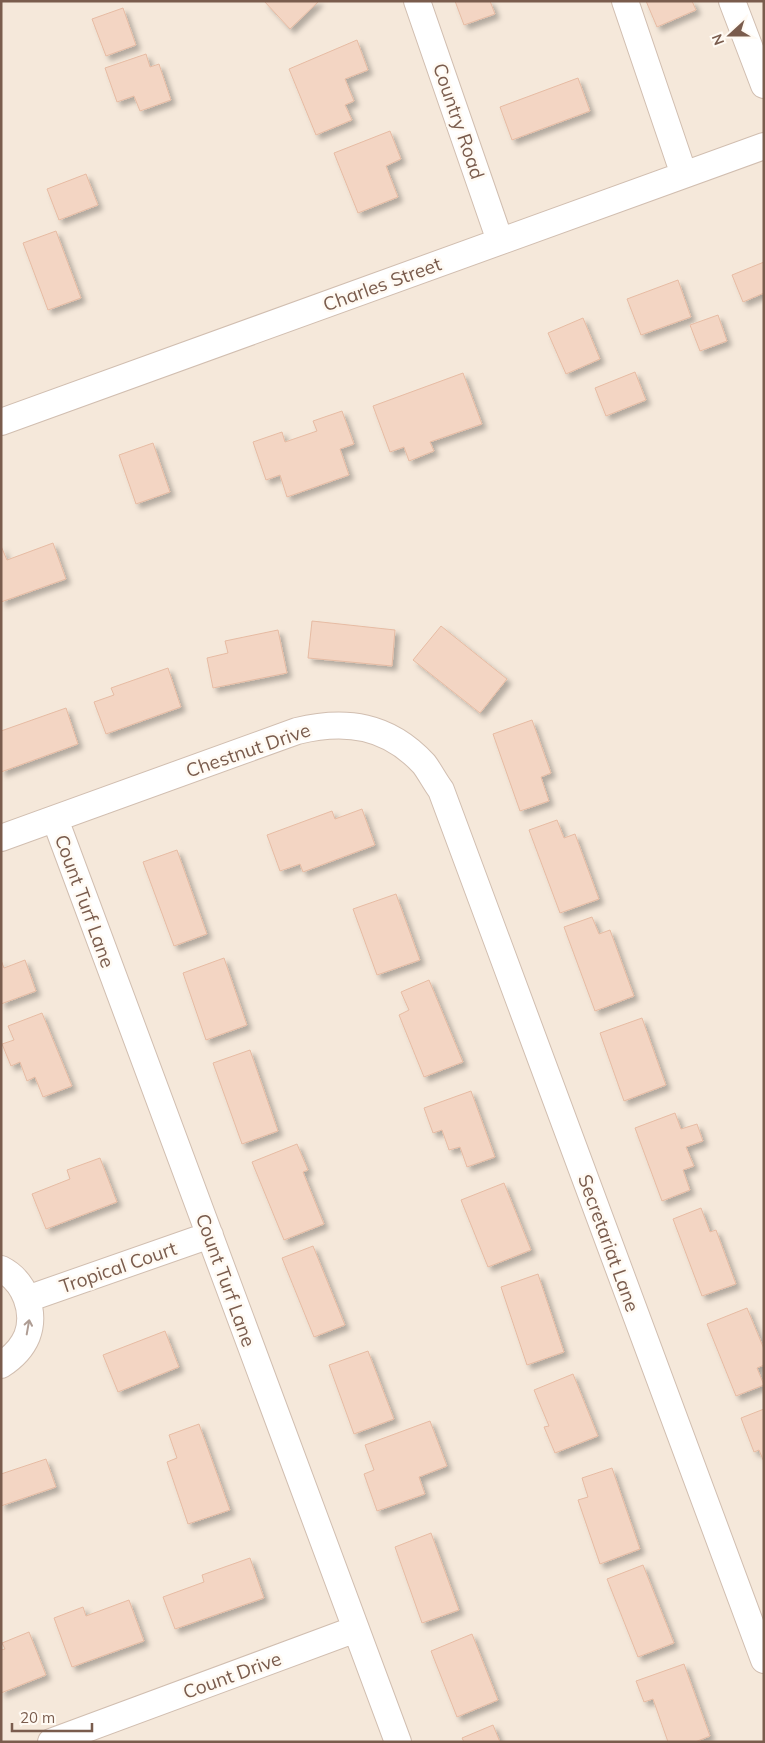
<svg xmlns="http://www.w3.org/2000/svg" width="765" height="1743" viewBox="0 0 765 1743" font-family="Mulish,sans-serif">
<defs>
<filter id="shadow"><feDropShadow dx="4.5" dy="4.5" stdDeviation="2.5" flood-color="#0004"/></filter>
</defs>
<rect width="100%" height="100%" fill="#fdf6ec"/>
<path fill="#f5e8da" d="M1,1H764V1742H1Z"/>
<path fill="#f3d5c3" stroke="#e6bba3" filter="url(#shadow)" d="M264,1H319L290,29Z
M455,1H490L495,14L464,25Z
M646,1H692L696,10L657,27Z
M123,8L136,45L106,56L92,19Z
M357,40L368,70L345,79L354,101L345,105L352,120L316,135L289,69Z
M146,54L150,67L159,64L171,100L140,111L134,96L117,102L105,68Z
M578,78L590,111L512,140L500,107Z
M390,131L401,159L386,166L398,197L358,213L334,153Z
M86,174L98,205L59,220L47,189Z
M56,231L81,298L48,310L23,243Z
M764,262V293L743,302L732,275Z
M678,280L691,317L641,335L627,299Z
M718,315L727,341L700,351L690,325Z
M583,318L600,359L566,374L548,333Z
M635,372L646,400L606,416L595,388Z
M463,373L482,424L430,442L434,451L409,461L404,447L390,452L373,406Z
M342,411L354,444L340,449L349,475L287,497L280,475L266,480L253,442L282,432L285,442L317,431L313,421Z
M153,443L170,492L136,504L119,455Z
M53,543L66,579L1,602V546L7,560Z
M312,621L395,630L392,666L308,658Z
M441,626L507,679L480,713L413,660Z
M278,630L287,673L213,688L207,658L228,653L225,641Z
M168,668L181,707L106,734L94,702L114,695L111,688Z
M66,708L78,744L1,772V731Z
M532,720L551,773L541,777L549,801L520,811L493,734Z
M362,809L375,845L303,872L300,864L280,871L267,835L332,811L335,819Z
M557,820L564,838L575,834L599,899L560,913L529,830Z
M177,850L207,934L174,946L143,862Z
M396,894L420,960L377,975L353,909Z
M592,917L599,934L610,930L634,996L595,1011L564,927Z
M224,958L247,1025L206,1040L183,973Z
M1,960L4,968L25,960L36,991L1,1004Z
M429,980L463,1062L424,1077L399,1015L409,1010L401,992Z
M42,1013L72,1086L43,1097L35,1077L27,1081L20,1062L11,1066L2,1044L14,1040L8,1026Z
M642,1018L666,1085L624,1101L600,1033Z
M250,1050L278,1131L242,1144L213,1063Z
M471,1091L495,1157L467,1167L460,1147L449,1150L442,1130L433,1133L424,1108Z
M675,1113L681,1129L697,1124L703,1141L686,1147L694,1166L683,1170L690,1190L662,1201L635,1128Z
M297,1144L308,1170L303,1172L324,1224L284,1240L252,1162Z
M100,1158L117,1202L46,1229L32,1194L70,1179L67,1170Z
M504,1183L531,1250L488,1267L461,1200Z
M701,1208L710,1232L716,1230L736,1284L702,1296L673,1219Z
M313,1246L345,1325L314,1337L282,1258Z
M538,1274L564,1352L527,1365L501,1287Z
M747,1308L764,1349V1365L757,1368L764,1385L736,1396L707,1324Z
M165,1331L179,1367L118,1392L103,1355Z
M368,1351L394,1419L354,1434L329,1365Z
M573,1374L598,1436L555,1453L544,1427L549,1426L534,1390Z
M764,1409V1462L759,1450L754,1452L741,1418Z
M430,1421L447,1466L419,1477L425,1494L377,1511L364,1474L374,1470L365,1445Z
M199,1424L230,1510L188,1524L167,1462L177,1458L169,1435Z
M46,1459L56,1487L1,1506V1474Z
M612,1468L640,1549L600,1564L578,1500L588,1497L582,1478Z
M431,1533L459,1610L422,1623L395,1547Z
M250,1558L264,1598L175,1629L163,1597L204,1582L202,1575Z
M643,1565L674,1643L638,1657L607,1579Z
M129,1600L144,1641L72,1667L54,1618L83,1607L86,1616Z
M29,1632L46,1675L1,1693V1650L5,1649L2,1643Z
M472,1634L498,1700L457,1717L431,1651Z
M684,1664L710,1736L695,1742H668L653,1699L644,1702L636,1681Z
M493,1725L500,1742H464L462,1738Z"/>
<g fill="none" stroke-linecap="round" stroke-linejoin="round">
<g stroke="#d1beb0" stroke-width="28">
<path id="minor" d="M417,1L500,241
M625,1L684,175
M732,1L764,85
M1,422L764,146
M55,819L398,1742
M1,838L297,731C346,719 388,725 424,764C430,772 435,782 441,790L764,1660
M1,1269C25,1281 36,1312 27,1336C22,1348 12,1358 1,1365
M27,1299L210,1235
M51,1742L356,1629"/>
</g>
<use href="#minor" stroke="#fff" stroke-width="26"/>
</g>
<defs><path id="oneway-shaft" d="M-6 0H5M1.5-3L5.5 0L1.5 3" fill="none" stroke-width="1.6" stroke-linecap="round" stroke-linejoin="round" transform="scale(1.25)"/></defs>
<use stroke="#af9d94" href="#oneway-shaft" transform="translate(28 1327) rotate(-80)"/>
<g text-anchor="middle" stroke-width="5" stroke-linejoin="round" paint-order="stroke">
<g font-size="19" fill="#7a5c4d" stroke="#fffaf3">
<text transform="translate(459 121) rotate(71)" y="7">Country Road</text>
<text transform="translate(382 284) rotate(-20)" y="7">Charles Street</text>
<text transform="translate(248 750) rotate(-19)" y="7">Chestnut Drive</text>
<text transform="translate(85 901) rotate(70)" y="7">Count Turf Lane</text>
<text transform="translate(609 1243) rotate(70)" y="7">Secretariat Lane</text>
<text transform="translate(118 1267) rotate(-19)" y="7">Tropical Court</text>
<text transform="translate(226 1280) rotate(70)" y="7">Count Turf Lane</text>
<text transform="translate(232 1675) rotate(-20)" y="7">Count Drive</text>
</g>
</g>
<rect width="765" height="1743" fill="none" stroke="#7a5c4d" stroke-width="5"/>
<g transform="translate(730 35) rotate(249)" stroke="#fffaf3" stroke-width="4" paint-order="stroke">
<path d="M0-4L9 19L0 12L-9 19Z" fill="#7a5c4d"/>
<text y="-8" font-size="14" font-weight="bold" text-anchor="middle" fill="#7a5c4d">N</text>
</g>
<path d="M12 1723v8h80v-8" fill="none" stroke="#7a5c4d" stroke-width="2.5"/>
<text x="20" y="1723" font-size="15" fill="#7a5c4d" stroke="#fffaf3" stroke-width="4" paint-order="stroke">20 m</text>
</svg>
